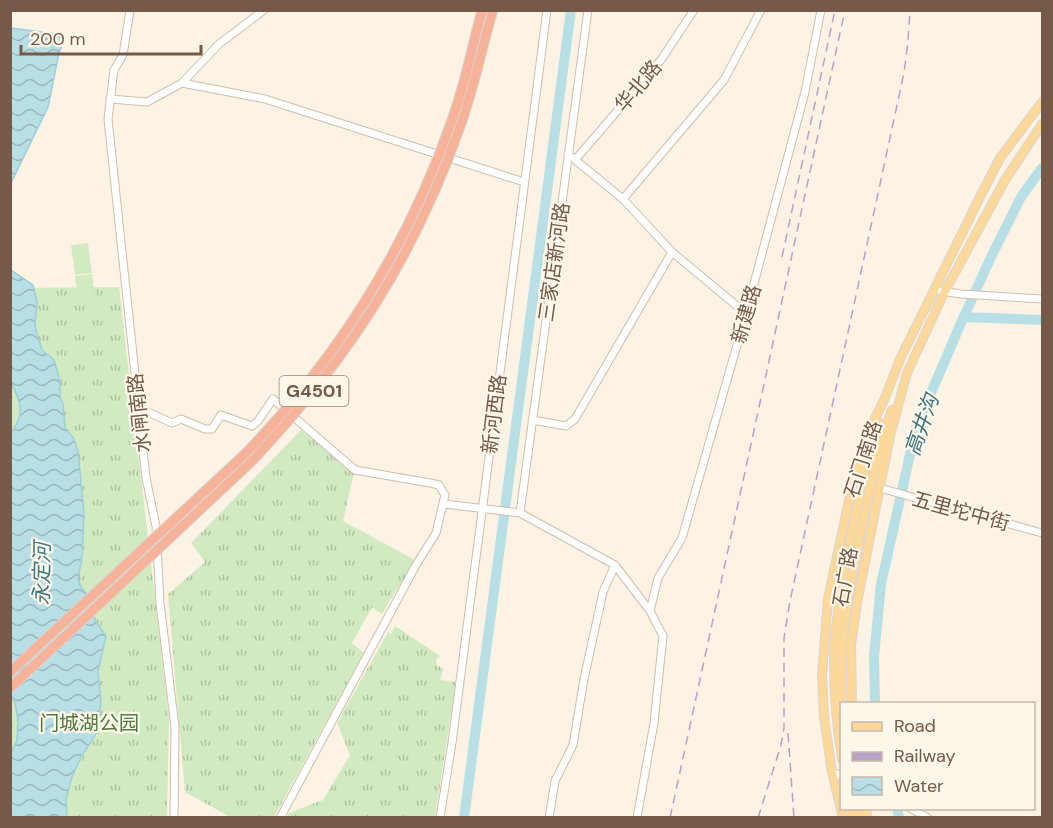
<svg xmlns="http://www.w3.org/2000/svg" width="1053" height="828" viewBox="0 0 1053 828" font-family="'DM Sans','Noto Sans SC',sans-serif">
<defs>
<pattern id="grass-tufts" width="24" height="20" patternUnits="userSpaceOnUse" patternTransform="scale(1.5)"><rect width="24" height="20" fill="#d2eac2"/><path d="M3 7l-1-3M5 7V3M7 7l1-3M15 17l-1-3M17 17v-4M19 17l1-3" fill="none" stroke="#afc1a0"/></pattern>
<pattern id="water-waves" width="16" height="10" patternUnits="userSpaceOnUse" patternTransform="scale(1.5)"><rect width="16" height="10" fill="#b8dfe6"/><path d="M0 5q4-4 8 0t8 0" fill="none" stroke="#9ab8bc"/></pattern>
</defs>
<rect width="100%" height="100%" fill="#fcf3e4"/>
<path fill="url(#grass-tufts)" d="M119,287L169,718L167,817H11L10,288Z
M301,430L354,473L343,521L415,560L382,614L372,607L352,643L364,653L274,817H230L185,792L168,594L205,562L191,543Z
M395,626L440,656L436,660L437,665L443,669L440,680L456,682L435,817H287L289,813L323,800L350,755L337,723L388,632L391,634Z"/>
<path fill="#d2eac2" d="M88,243L92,273L75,275L71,245Z
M92,274L96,304L79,306L75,276Z"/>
<path fill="url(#water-waves)" stroke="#9eced8" stroke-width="1.5" d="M11,28L63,35L64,41L59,53L48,107L11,183Z
M11,270L33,285L37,302L35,327L42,350L54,360L60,381V397L63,404L65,427L74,439L78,451L84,514L82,558L78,579L81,587L86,593L96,622L106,636L98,671L101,701L98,731L81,757L72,777L66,799L67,817H11V754L17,740L18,720L15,703L10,693V435C24,416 23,403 11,384Z"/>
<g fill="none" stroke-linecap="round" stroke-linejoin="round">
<path stroke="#b8dfe6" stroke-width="10" d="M964,317L1042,320
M875,704L874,657L881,584L916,428L961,323L991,257L1021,197L1042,168
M897,808L899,818
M464,818L571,10"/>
<g stroke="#d0bdad" stroke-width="9">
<path id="minor" d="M130,10L123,55L114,70L108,119L146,478L156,526L160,603L175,727L174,818
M182,83L219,44L264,10
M110,99L147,102L182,83L265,99L524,182
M568,154L623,199L672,252L737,306L747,310
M576,159L661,60L694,10
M623,199L724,80L761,10
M941,291L961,294L1042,299
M139,408L172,423L181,419L205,429H212L221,415L252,426L258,421L273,399L355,470L430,483L439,485L445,495L436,533L416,565L280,818
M532,420L566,426L575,419L672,252
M880,488L1042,533
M444,504L520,513L615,565L650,611L663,636L654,723L637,818
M520,513L588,10
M650,611L658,578L682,538L747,310L805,92L821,10
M832,772L842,776
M910,808L928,818
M440,818L452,743L547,10
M549,818L555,781L573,745L584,679L603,592L615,565"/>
</g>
<g stroke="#dbd4d0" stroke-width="10">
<path id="major" d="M842,704C837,639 852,575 865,512C873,477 879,443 892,410
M852,704L851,645L857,603L890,436L907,373L944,293L1005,180L1042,124
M842,759C836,720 832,680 835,640C840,575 858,509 870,445L878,421
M850,808L852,818
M858,808L859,818
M865,808L868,818
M843,818L832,772L824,717L822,675L828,599L853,481L867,435L885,398L900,359L980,197L1000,158L1042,102"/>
</g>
<use href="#minor" stroke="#fff" stroke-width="7"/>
<use href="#major" stroke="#fcd99b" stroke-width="8"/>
<path stroke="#b6a2c6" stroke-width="1.5" stroke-dasharray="9 6" stroke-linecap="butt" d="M782,257L835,10
M788,733L794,818
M670,818L845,10
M758,818L781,745L784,728V638L790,601L904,73L908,41L910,10"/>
<g stroke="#dbd4d0" stroke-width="11" stroke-linecap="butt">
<path id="highway-bridge" d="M10,672L245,454C338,358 408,246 452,120C465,84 472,47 482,10
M10,688L252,461C349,358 414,258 461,124C474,87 482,48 493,10"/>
</g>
<use href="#highway-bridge" stroke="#f7b39a" stroke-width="9"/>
</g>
<g text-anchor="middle" stroke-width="4.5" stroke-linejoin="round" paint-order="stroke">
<rect fill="#fff7ea" stroke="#9e8879" stroke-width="1.5" x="279.5" y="376" width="69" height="30" rx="4.5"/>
<g font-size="18" font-weight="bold" fill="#755949">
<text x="314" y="397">G4501</text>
</g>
<g font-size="20" fill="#755949" stroke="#fff7ea">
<text transform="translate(638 86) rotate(-50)" y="7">华北路</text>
<text transform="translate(554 262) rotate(-82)" y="7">三家店新河路</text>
<text transform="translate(746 314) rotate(-74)" y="7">新建路</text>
<text transform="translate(139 413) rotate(-96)" y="7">水闸南路</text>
<text transform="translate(494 414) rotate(-83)" y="7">新河西路</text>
<text transform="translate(863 459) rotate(-72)" y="7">石门南路</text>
<text transform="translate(961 511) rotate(15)" y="7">五里坨中街</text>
<text transform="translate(845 577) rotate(-80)" y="7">石广路</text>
</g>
<g font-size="20" fill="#527b41" stroke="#fff7ea">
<text x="89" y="730">门城湖公园</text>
</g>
<g font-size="21" font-style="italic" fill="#3f7682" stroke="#fff7ea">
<text transform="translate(922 425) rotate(-71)" y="7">高井沟</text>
<text transform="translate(42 574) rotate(-89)" y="7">永定河</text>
</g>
</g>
<rect width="1053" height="828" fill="none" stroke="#755949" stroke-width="24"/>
<rect x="840" y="702" width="195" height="108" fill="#fff7ea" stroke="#c8b8aa" stroke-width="1.5"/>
<rect x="852" y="722" width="30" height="9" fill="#fcd99b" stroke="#c8b8aa" stroke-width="1.5"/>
<text x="894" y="732" font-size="18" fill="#755949">Road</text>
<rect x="852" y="752" width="30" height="9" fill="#b6a2c6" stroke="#c8b8aa" stroke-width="1.5"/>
<text x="894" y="762" font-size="18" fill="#755949">Railway</text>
<rect x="852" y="777" width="30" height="18" fill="url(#water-waves)" stroke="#c8b8aa" stroke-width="1.5"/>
<text x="894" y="792" font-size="18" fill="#755949">Water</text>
<path d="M21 45v9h180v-9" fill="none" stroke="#755949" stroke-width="3"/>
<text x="30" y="45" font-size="18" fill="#755949" stroke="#fff7ea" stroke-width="4.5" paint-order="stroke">200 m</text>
</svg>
